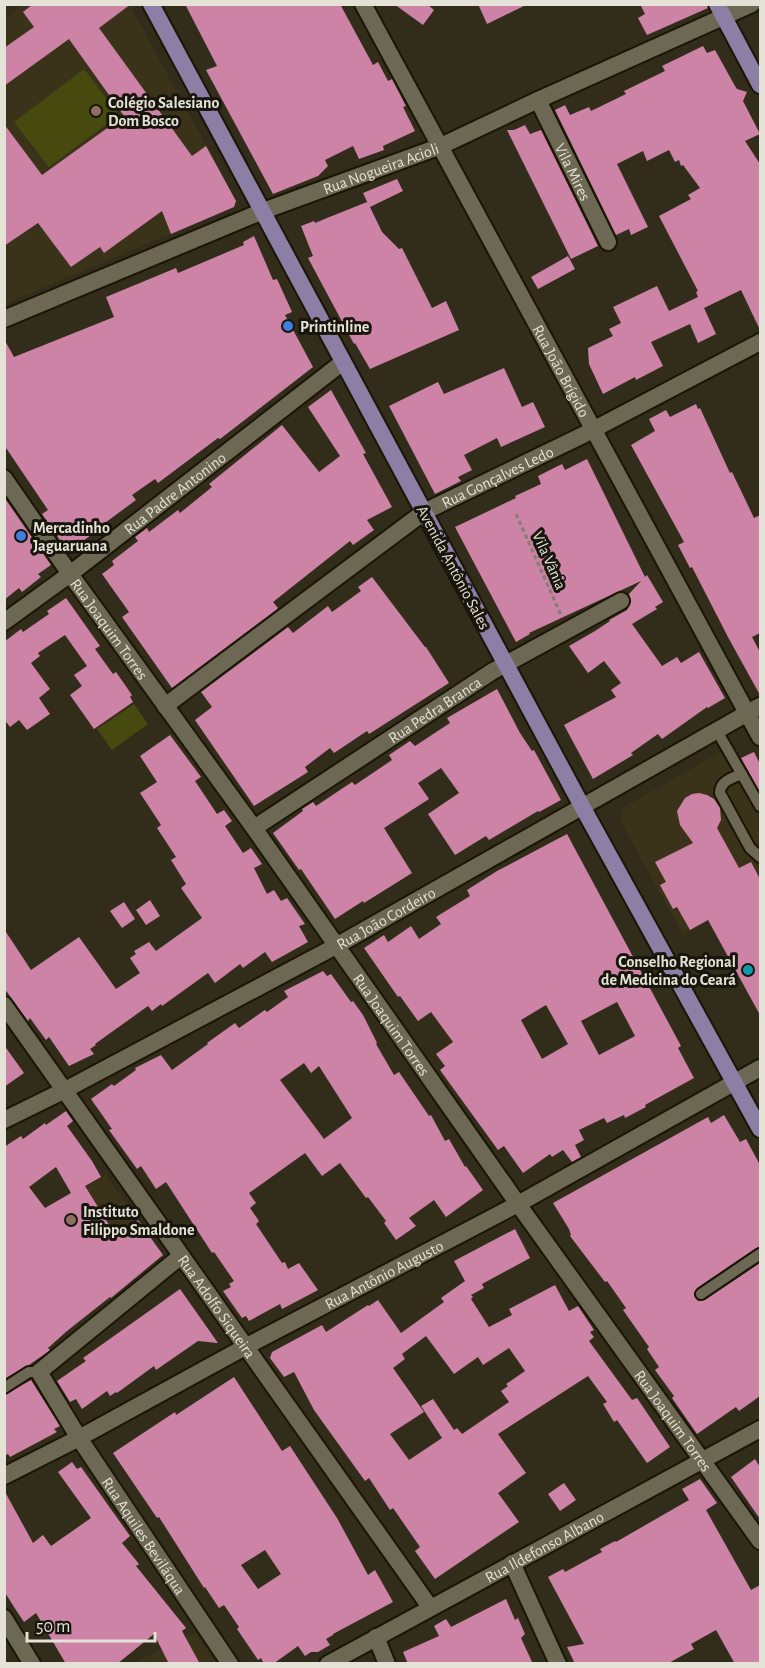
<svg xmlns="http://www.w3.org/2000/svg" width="765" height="1668" viewBox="0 0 765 1668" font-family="'Alegreya Sans',sans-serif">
<rect width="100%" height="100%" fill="#322d1b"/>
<path fill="#3a3219" d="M21,5H130L236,201L234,207L5,304V20Z
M721,752L729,768L742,758L754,752L760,764V892L683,935L620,820L624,807Z
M106,1175L137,1218L29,1308L4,1231Z
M196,1632L216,1663L132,1664Z"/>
<path fill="#464a0e" d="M84,69L119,115L49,167L14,122Z
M134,704L148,724L112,750L97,729Z"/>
<path fill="#cd83a6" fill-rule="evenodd" d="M33,4H131L99,28L192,156L206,146L236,201L234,207L171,234L162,211L104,253L100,247L71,267L38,223L4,246V124L42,175L124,116L69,39L4,86V48L34,27L23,12Z
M185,4H340L373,65L378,62L388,81L392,79L406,106L403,107L415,131L383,146L384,150L359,159L353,146L325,160L328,166L318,176L273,194L206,70L217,66Z
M394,4H427L434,10L423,25Z
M478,4H528L487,24Z
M640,4H707L708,8L647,35L638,18L645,14Z
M703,46L707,53L715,50L735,86L737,89L747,92L743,101L760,134L745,141L760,164V330L741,290L704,308L716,334L698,343L690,324L651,342L663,366L636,380L635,377L603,394L589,364L588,348L613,336L609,329L621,323L613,307L657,286L669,311L698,297L696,292L698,291L659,216L691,199L688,195L700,188L683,165L681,166L679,160L675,162L669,150L647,161L643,151L617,164L648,227L631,235L629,229L616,235L555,110L565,105L570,115L589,107L591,111L626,94L624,91L665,71L662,66Z
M525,125L530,134L541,130L598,246L571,259L507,130H514Z
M397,179L403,191L370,207L382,232L399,249L402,248L432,308L446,301L459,330L370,369L355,343L354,344L308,258L313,256L301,226L314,221L315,223L327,218L367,202L369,206L363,193Z
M254,236L273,280L277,279L292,312L285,315L313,367L220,439L218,438L158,483L155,479L132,495L136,500L94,531L95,532L83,541L84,542L72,551L71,549L68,552L42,514L48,510L4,445V339L14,357L114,317L106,297L176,268L178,273L244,245L243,242Z
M568,256L575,269L538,289L531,277Z
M504,368L522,407L533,402L545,427L501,447L497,438L464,455L472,470L458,477L461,481L435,494L389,406L438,382L444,394Z
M331,390L366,453L363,454L392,507L367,520L374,530L353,545L350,541L273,602L278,608L276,610L172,688L122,617L129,612L102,574L114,565L112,561L138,541L135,537L147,528L149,532L178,510L180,513L212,487L209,484L282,425L319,472L340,456L308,407Z
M696,404L698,409L700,408L730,473L732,472L754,518L760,515V633L752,637L760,652V695L729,639L692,567L690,568L678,545L684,542L631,445L655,431L649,419L666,410L670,417Z
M587,459L645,577L647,575L663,602L655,607L657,609L632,624L662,666L677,657L681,663L699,652L725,698L708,708L707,707L662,739L658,734L631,753L633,755L593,779L564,725L616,697L611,690L621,683L604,661L588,673L569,646L595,631L610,621L609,620L627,610L631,602L629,594L641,581L529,633L530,634L516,642L455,527L516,498L515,496L541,484L538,476L562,464L565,470Z
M4,497L51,565L38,574L41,577L22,592L19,588L4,600Z
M372,577L425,647H426L449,683L369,734L367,731L334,753L330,748L305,767L308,772L254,806L195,720L212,707L201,692L288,627L293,633L328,606L332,612L361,591L358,587Z
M66,598L100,646L95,649L113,674L116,672L132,695L130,697L133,702L94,729L70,695L82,686L74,675L87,666L65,635L38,653L40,656L31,663L50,689L39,698L50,714L27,730L19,720L10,727L4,719V642L21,629L23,632L49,614L47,611Z
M497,689L520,733L532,751L534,750L561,800L539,812L538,811L489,840L486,836L455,855L428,814L459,793L441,768L418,783L429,799L384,828L412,873L364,903L363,901L335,919L301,869L299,870L273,833L303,811L302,809L313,802L316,806L352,782L355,785L392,760L389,755L410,741L415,746L450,723L447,718Z
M170,735L201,777L195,781L217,814L224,810L232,821L225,826L243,853L251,848L262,864L254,868L267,894L274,890L281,901L287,898L305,924L299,926L308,942L272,962L265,952L243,968L240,964L215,983L208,973L162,1006L161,1004L152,1011L148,1006L95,1044L96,1045L90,1049L94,1054L69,1066L49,1037L46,1040L30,1018L28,1021L4,988V929L31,970L79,937L116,989L140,973L130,958L136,954L134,951L149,942L156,951L202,918L181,888L186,884L171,860L176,857L157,828L161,825L140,793L157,782L140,756Z
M754,752L760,764V792L741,758Z
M699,793L707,795L714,799L720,808L721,820L717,828L739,868L751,862L760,879V1015L708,920L690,930L677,907L673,909L660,885L666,882L655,862L693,843L680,825L677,811L685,798L692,794Z
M567,834L681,1046L678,1048L694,1078L645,1105L646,1107L625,1118L624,1115L607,1123L604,1118L579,1130L584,1140L575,1145L581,1157L572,1162L563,1150L552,1157L550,1154L523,1173L504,1146L498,1150L440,1070L445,1066L436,1054L453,1042L431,1012L418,1021L400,996L398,997L364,948L384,935L388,942L411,926L419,939L441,924L436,917L470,896L467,890L497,871ZM617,1002L635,1036L599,1055L581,1021ZM546,1005L568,1044L542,1059L521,1020Z
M150,900L160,916L146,925L136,910Z
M124,902L135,919L122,928L110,911Z
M323,971L327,976L331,974L351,1002L353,1001L363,1015L377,1043L376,1044L394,1075L399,1072L429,1116L431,1115L445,1141L449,1139L465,1167L466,1166L483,1190L446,1217L434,1200L409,1218L416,1226L396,1240L384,1223L386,1221L368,1197L366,1198L340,1163L322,1176L305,1153L249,1193L256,1203L250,1208L259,1221L256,1224L282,1263L285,1262L288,1269L299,1263L318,1290L282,1309L280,1304L249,1321L246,1316L242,1318L223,1291L231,1287L229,1284L234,1281L214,1252L212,1253L166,1182L156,1189L141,1166L137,1169L109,1130L112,1129L91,1099L112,1084L114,1086L136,1070L135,1068L161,1055L172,1070L208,1044L207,1043L235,1023L239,1028L265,1010L267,1012L288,997L284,991ZM304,1063L311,1073L319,1066L352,1118L324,1139L280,1080Z
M4,1045L24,1073L4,1087Z
M66,1111L73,1121L67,1126L92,1161L101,1177L85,1186L116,1236L129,1225L131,1226L138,1220L163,1255L111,1298L110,1297L67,1331L48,1348L50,1350L49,1351L29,1365L4,1379V1147L21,1136L23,1139L45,1123L46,1125ZM56,1167L71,1193L45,1208L29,1187Z
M724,1115L740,1142L746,1139L760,1165V1247L756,1248L697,1288L694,1295L698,1301L705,1300L760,1263V1396L739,1411L736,1407L697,1434L672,1398L674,1396L655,1370L659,1367L647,1349L649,1347L623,1310L626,1308L607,1281L605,1282L570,1236L571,1235L569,1229L553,1203L708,1117L711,1123Z
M515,1229L530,1258L482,1284L484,1288L471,1295L473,1297L471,1299L489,1327L512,1315L509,1309L555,1285L569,1311L578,1306L594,1330L590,1332L594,1337L589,1341L632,1400L637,1398L670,1447L647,1463L617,1420L614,1422L603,1404L607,1402L588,1376L498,1434L526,1473L498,1493L519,1522L435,1579L415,1551L420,1547L393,1508L390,1510L369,1478L365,1481L314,1410L294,1372L284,1377L270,1358L272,1352L322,1325L326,1332L368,1305L369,1306L378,1300L401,1333L444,1302L441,1298L465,1281L454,1261ZM426,1336L454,1374L478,1357L483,1365L509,1348L525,1371L506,1384L508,1386L501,1391L509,1402L462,1434L457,1428L454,1430L433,1399L421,1406L442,1438L409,1460L390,1434L424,1412L393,1368L405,1359L402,1354Z
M180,1289L218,1343L198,1341L156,1370L154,1366L117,1393L116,1392L110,1396L107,1391L82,1409L76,1399L70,1402L57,1381L86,1361L83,1358Z
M234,1377L282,1451L290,1446L337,1518L368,1575L375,1570L393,1602L333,1634V1635L326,1639L330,1645L318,1652H311L305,1656L298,1646L273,1664H264L261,1658L258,1660L237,1629L239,1627L224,1605L219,1608L205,1587L204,1588L159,1517L157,1518L113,1453L175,1412L176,1415ZM265,1550L281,1574L258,1589L241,1565Z
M31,1380L60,1426L54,1429L57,1432L10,1457L8,1454L4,1456V1395Z
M755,1459L760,1467V1519L731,1477Z
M72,1462L77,1469L81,1467L130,1536L122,1543L139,1564L136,1566L186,1628L182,1631L200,1664H169L154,1634L117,1664H66L36,1613L24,1622L14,1607L4,1591V1490L33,1543L43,1535L51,1546L91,1518L58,1472Z
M700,1479L717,1503L706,1510L751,1590L760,1585V1664H735L716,1630L691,1644L694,1649L667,1664H575L567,1647L584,1644L548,1577L563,1569L565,1572L602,1552L600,1549L615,1541L616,1542L689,1500L682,1489Z
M564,1483L576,1500L560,1511L548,1494Z
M506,1599L515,1620L518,1618L525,1634L521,1638L533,1664H408L403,1652L439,1636L434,1626L446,1619L451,1627Z"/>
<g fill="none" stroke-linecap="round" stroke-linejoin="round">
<g stroke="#1a1505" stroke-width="14">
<path id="service" d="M717,731L760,806
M742,774C732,778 720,781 720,793L750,848L760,857
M701,1294L760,1254
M4,1388L29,1372H39"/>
</g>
<g stroke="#1a1505" stroke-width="20">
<g id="minor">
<path id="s1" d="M538,100L608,242"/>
<path id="s2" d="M4,319L263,211L441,146L538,100L752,4"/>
<path id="s3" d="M4,478L70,574L254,828L518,1204L760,1541"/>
<path id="s4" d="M4,622L70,574L343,362"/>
<path id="s5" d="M165,706L424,512L583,435L760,342"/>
<path id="s6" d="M254,828L493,671L621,601"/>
<path id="s7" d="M4,1005L430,1607"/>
<path id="s8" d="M181,1256L39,1372L79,1438L230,1664"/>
<path d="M512,1563L558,1664"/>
<path d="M4,1618L32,1664"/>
<path d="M376,1637L387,1664"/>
</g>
</g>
<g stroke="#1a1505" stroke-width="20">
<g id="tertiary">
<path id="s9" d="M363,4L760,737"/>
<path id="s10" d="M4,1120L65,1090L336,946L760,706"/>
<path id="s11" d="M4,1476L79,1438L245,1347L518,1204L760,1068"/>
<path id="s12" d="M328,1664L760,1429"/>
</g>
</g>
<g stroke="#1a1505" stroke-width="20">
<path id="primary" d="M151,4L583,808L760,1129
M717,4L760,85"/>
</g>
<path stroke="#848071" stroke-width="3" stroke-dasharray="4.5 3" stroke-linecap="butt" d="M516,514L561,615"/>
<use href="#service" stroke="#6d6854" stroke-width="10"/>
<use href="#minor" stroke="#6d6854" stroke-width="16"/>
<use href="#tertiary" stroke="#6d6854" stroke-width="16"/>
<use href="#primary" stroke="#8c7fa6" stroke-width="16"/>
</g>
<g fill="#8d6e63" stroke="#18150d" stroke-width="2">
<circle cx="96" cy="111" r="6"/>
<circle cx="71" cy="1220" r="6"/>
</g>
<g fill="#3f7fe0" stroke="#18150d" stroke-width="2">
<circle cx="288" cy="326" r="6"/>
<circle cx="21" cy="536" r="6"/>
</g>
<circle fill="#0f9aa8" stroke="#18150d" stroke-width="2" cx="748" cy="970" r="6"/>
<g text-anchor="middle" stroke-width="6" stroke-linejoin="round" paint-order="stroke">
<g font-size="16" font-weight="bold" fill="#e4e1d6" stroke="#18150d" text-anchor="start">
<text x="108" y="108">Colégio Salesiano<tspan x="108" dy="18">Dom Bosco</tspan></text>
<text x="300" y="332">Printinline</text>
<text x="33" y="533">Mercadinho<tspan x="33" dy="18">Jaguaruana</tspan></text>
<text x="736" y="967" text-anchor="end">Conselho Regional<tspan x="736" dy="18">de Medicina do Ceará</tspan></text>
<text x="83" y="1217">Instituto<tspan x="83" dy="18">Filippo Smaldone</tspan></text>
</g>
<g font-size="16" fill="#e4e1d6" stroke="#18150d">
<text dy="6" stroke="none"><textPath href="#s2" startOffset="406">Rua Nogueira Acioli</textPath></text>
<text dy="6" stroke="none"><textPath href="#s1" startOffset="80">Vila Mires</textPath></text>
<text dy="6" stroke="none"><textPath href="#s9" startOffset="417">Rua João Brígido</textPath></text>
<text dy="6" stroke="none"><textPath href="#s5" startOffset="405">Rua Gonçalves Ledo</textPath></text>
<text dy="6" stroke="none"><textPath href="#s4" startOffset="214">Rua Padre Antonino</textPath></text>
<text transform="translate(550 560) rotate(66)" y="6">Vila Vânia</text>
<text transform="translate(454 567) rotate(62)" y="6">Avenida Antônio Sales</text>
<text dy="6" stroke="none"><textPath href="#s3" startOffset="184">Rua Joaquim Torres</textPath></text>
<text dy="6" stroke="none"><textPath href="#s6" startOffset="216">Rua Pedra Branca</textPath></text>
<text dy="6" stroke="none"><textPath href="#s10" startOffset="432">Rua João Cordeiro</textPath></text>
<text dy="6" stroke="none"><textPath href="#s3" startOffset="670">Rua Joaquim Torres</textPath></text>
<text dy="6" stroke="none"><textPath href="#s11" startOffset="430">Rua Antônio Augusto</textPath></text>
<text dy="6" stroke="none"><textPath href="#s7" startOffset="369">Rua Adolfo Siqueira</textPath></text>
<text dy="6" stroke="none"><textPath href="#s3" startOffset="1156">Rua Joaquim Torres</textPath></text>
<text dy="6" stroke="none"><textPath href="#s8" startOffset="378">Rua Aquiles Beviláqua</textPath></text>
<text dy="6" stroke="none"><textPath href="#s12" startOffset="246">Rua Ildefonso Albano</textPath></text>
</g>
</g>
<rect width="765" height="1668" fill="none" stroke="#e4e1d6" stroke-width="12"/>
<path d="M27 1632v9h128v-9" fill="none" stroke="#e4e1d6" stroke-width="3"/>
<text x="36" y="1632" font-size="18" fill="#e4e1d6" stroke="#18150d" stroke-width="4.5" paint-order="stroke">50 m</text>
</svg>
